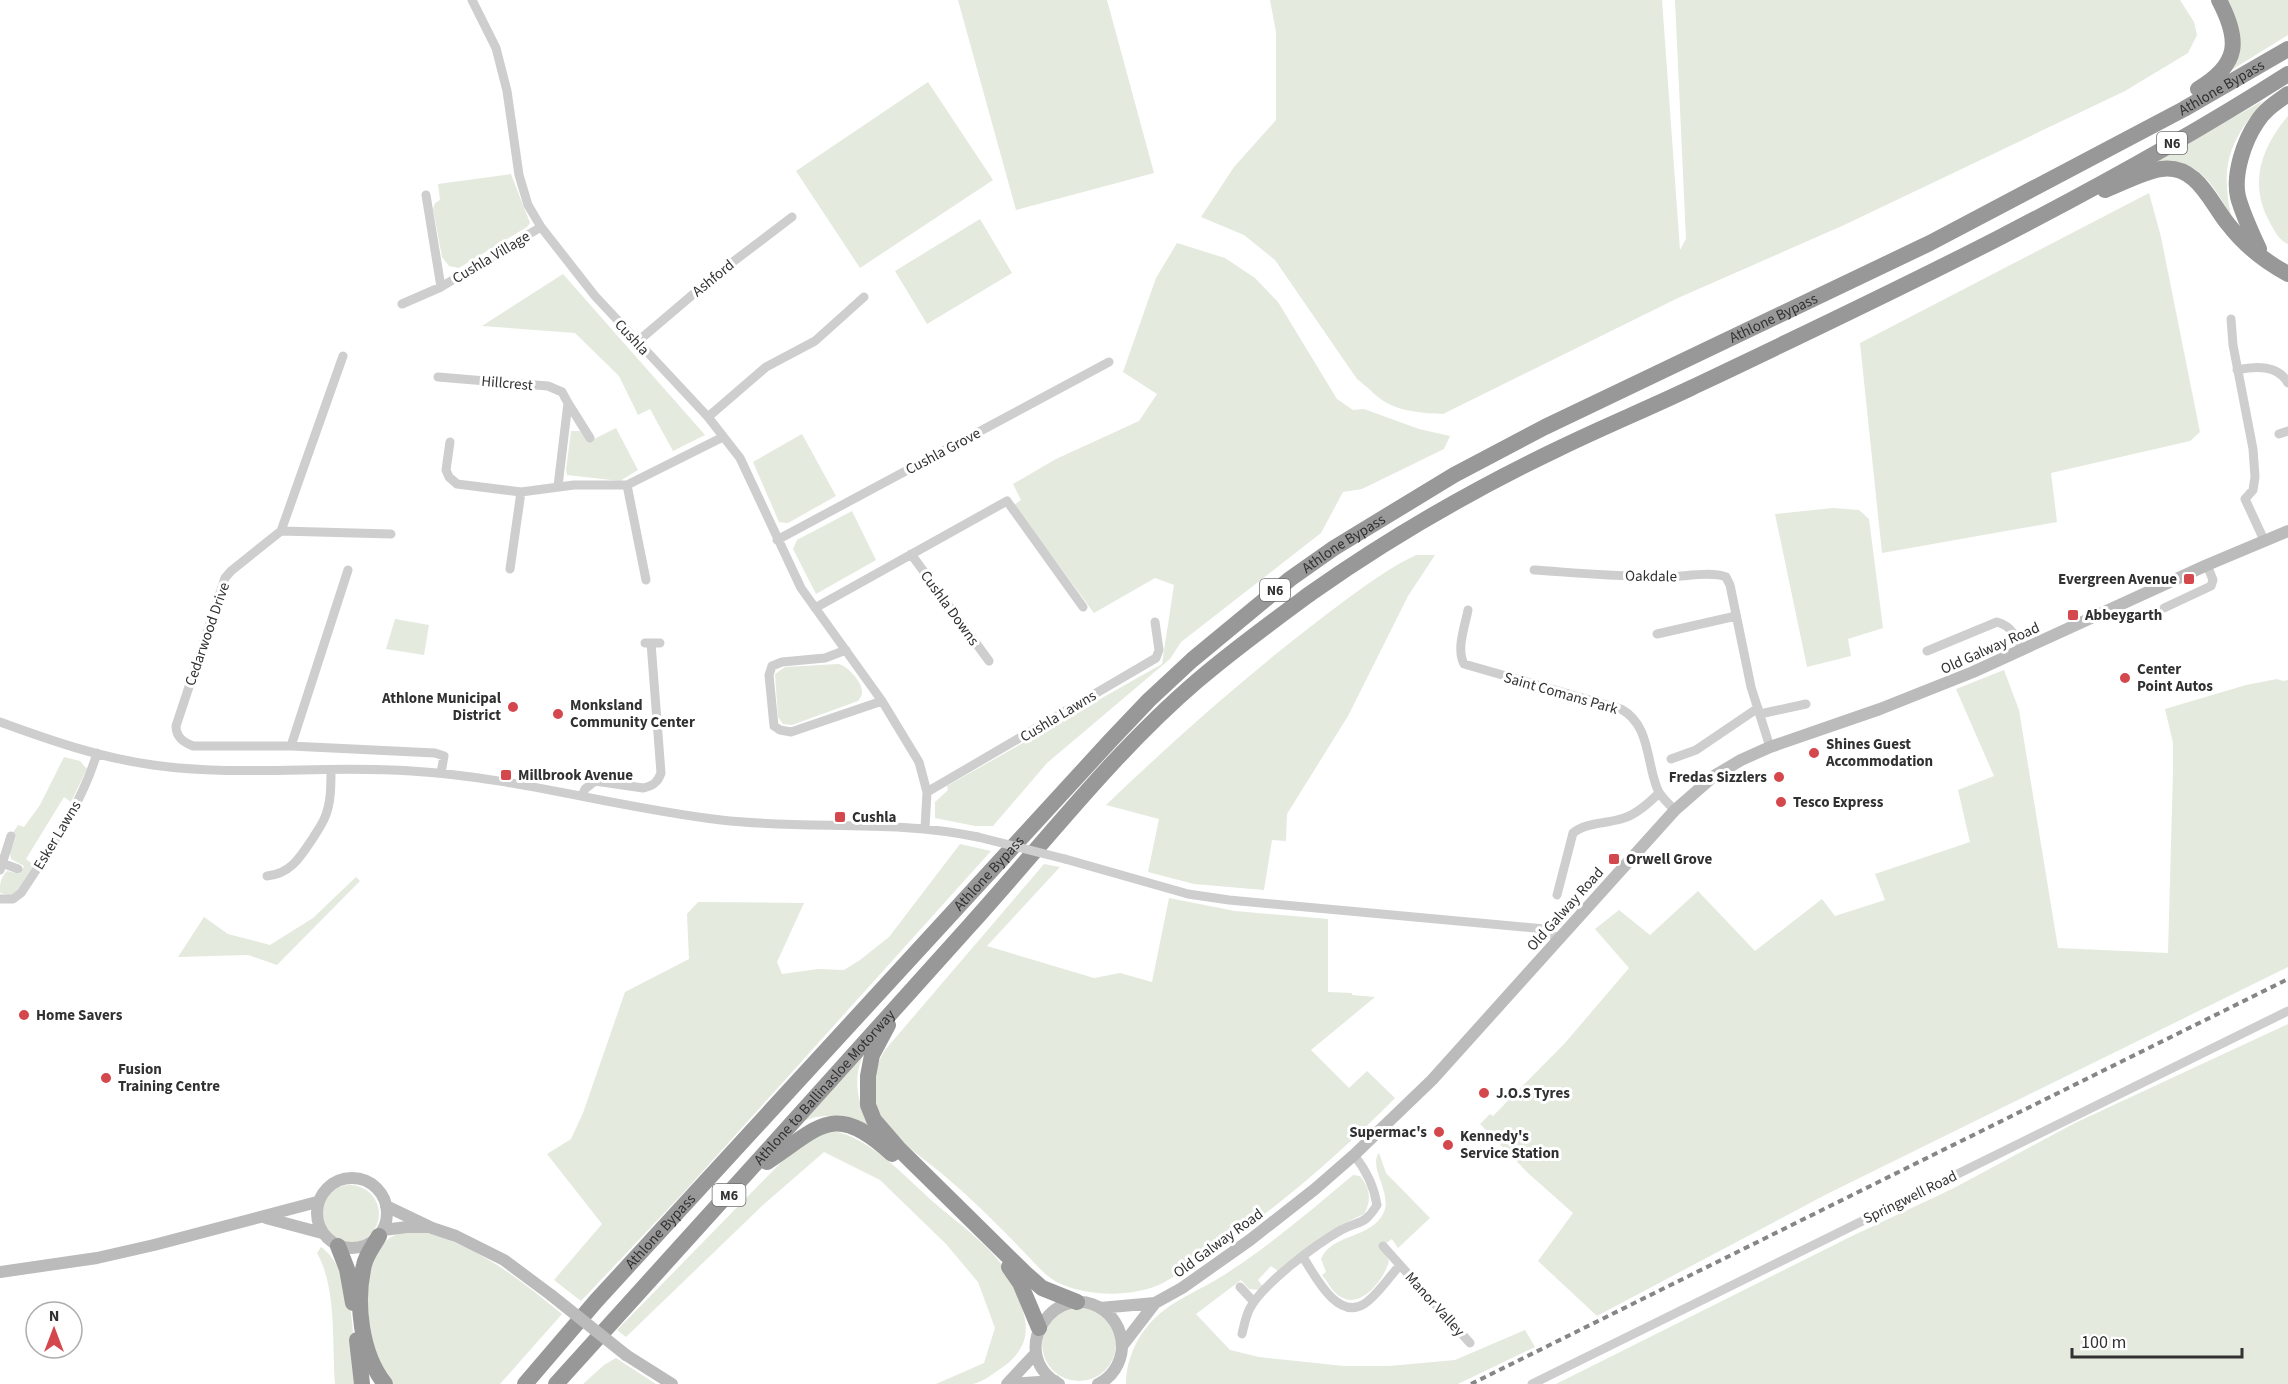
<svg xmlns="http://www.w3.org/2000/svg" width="2288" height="1384" viewBox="0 0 2288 1384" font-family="'Source Sans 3',sans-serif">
<rect width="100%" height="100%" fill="#fff"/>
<path fill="#e4eade" d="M958,0H1107L1154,173L1016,210Z
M1270,0H1662L1680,250L1686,239L1675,0H2180L2194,22L2197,35L2188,53L2125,91L1842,226L1678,298L1443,414C1425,413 1403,412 1387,403C1378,399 1367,386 1357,379L1275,260L1244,235L1201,217L1234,167L1276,120V32Z
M2224,0H2288V35L2233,69Z
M928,82L993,180L860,268L796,171Z
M2264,100C2230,140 2220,164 2231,216C2220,197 2209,175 2187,165C2179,162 2167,162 2158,161Z
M2288,116V244C2278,240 2273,228 2268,219C2249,181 2262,147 2288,116Z
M511,174L530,223L527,227L459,268L449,266L442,257L433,209L435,203L440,200L438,184Z
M2149,193L2161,237L2200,432L2190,441L2051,473L2057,522L1882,553L1860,343Z
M980,219L1012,273L927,324L895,271Z
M1177,243L1225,258L1255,278L1278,302L1337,399L1353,410L1364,409L1419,429L1450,436L1444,449L1362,489L1343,492L1321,533L1181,642L1170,659L1047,763L993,826H975L935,818V802L948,790L947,786L1162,664L1174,585L1155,578L1094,613L1014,505L1021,500L1013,484L1056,459L1139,421L1157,394L1123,372L1156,278Z
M563,274L705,435L673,451L650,409L638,415L619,376L575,333L482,326Z
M616,428L638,470L620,481L567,475L566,470L571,431H580L590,441Z
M802,434L836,496L788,523L779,522L753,462Z
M1833,508L1859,510L1869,519L1883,628L1848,639L1851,656L1807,667L1775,514Z
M852,511L876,560L816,594L793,549L797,540Z
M1416,555H1435L1408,596L1348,716L1287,814L1286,841L1272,840L1264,890L1194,884L1148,872L1159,819L1106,805C1173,741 1241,680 1314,624C1347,599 1379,573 1416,555Z
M395,619L429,625L424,655L386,649Z
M838,664C847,665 863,683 862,692C862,696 860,698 858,701L792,725L783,724L778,717L775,674L785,667Z
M2004,670L2019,710L2058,948L2168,953L2173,770V743L2165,709L2246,685L2277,679L2283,681L2288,680V967L1827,1194L1597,1316L1538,1261L1573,1213L1529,1174L1480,1124L1490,1114L1493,1116L1565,1043L1629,968L1595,929L1619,910L1650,935L1698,891L1755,951L1822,899L1835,916L1885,900L1875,874L1970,842L1958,790L1994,776L1956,689Z
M64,757L80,761L87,769L71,802L64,797L26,859L34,865L15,894L12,896L0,893C0,884 0,878 7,871L20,874L24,866L11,859L10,853L16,837L12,834L18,825L24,827L40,805Z
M960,844L991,851L685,1191L581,1301L554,1280L602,1224L547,1154L571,1139L583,1113L625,992L689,959L687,914L698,902L804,903L777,962L782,974L818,969L844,970L860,960L889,937Z
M1044,864L1060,867L987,946L1094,978L1120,973L1152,982L1169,898L1235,911L1328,919V992L1352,993V995L1375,997L1311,1050L1349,1088L1367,1071L1395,1098C1326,1168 1248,1233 1163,1283C1135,1297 1090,1297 1061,1284C1046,1278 1034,1262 1023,1251C999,1226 974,1201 947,1178C928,1161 896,1141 883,1119C870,1098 872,1071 885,1050Z
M356,877L360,881L277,965L248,955L178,957L204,917L228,934L270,945L313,918Z
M2288,1024V1384H1556L1850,1237L1952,1189L2075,1123Z
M863,1055C851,1085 859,1105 873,1131C854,1122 839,1113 817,1117C811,1118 805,1121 798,1122Z
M834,1131C869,1138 904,1175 930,1199C952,1219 989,1244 1004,1268C1008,1274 1011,1282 1014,1289C1031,1324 1033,1348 997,1371C990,1376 982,1382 973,1384C962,1384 948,1384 936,1384L984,1363L995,1328L978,1282L946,1244L880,1180L824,1152L763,1205L626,1337L617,1330L803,1140Z
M1379,1153L1386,1173L1430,1218L1398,1248L1392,1239L1381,1247L1389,1261C1385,1278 1361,1310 1341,1297C1333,1293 1328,1282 1322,1275L1326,1272L1321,1259C1332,1233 1372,1239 1384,1212C1392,1193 1368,1166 1379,1153Z
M1353,1175L1360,1176C1369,1187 1372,1199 1365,1212L1366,1213L1341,1225L1278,1271L1271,1266L1258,1280L1263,1287L1259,1290L1249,1289L1241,1280L1196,1314L1230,1350L1259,1357L1344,1366H1389L1455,1360L1525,1330L1535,1347L1458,1384H1126C1126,1361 1136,1338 1152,1321C1174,1298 1207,1288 1233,1269C1275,1241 1314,1208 1353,1175Z
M321 1214a29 29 0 1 1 58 0a29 29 0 1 1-58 0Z
M420,1231C476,1244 519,1279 562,1314L500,1384H391C386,1374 380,1364 376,1354C365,1324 359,1255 393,1236C400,1232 412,1232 420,1231Z
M321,1247C356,1272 353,1344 356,1384H335C332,1345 337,1288 317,1253Z
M1042 1344a37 37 0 1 1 74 0a37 37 0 1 1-74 0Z
M616,1358L656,1384H583L604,1365Z"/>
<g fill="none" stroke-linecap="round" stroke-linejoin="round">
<path stroke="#cecece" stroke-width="9" d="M472,0L496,48L507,91L519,175L528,205L541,227L595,296L708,417L740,458L801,588L882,701L919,762L927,792L925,828
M426,195L441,287
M402,304L441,287L541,227
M2231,319L2233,345L2253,449L2255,477L2253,490L2245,499L2264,540
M637,342L717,274L792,217
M343,356L281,531L231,571L225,578L176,726C176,737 183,742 193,746H291L435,753L444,756L441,773
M2237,370C2255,366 2278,365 2288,383
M438,377L548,386L562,392L568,403L558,486
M568,403L590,438
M708,417L766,367L815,341L864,297
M2279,434L2288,431
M450,442L446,470L449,477L457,484L521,492L574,485H627L723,437
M627,485L646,580
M281,531L391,534
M777,540L1109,362
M911,554L989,661
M510,569L521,492
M1534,570C1578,573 1622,577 1666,577C1683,577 1711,571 1726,577L1730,585L1751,687L1770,747
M815,608L1007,501L1083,607
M2164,608L2211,586L2213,580L2207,565
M1468,610C1465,626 1456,649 1464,664L1621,709C1650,725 1646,760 1657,788C1660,797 1669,804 1675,810
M1657,634L1736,616
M645,643H660
M846,650L825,658L782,662L772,666L769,675L774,726L780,730L791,732L882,701
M1927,651L1997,622C2012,626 2017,638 2022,651
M1760,714L1806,704
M0,722C49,740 101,758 153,765C239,777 325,765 411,771C516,777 617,808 721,820C807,830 893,819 978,837
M291,746L348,570
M1671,759L1696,750L1758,708
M927,792L1156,658L1159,650L1155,622
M582,796L585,789L595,781L643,788C653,786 658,782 661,773L651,643
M1065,859L1188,894L1229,900L1534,928L1545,929L1558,939
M2,863L18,869
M0,870L11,836
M267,876C291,874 301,856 313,838C317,831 322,825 325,817C331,803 331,786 331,770
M1557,895L1573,833C1586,822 1607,824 1624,818C1637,814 1649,803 1659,793
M0,899H13L21,893C50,849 82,804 97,753
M1383,1246L1470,1343
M1303,1257C1314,1274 1337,1321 1364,1304C1377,1296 1389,1277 1400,1265
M1240,1287L1254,1302
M1242,1334C1244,1326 1246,1315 1250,1308C1265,1282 1315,1245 1341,1230C1360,1220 1364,1226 1377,1205C1374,1186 1366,1170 1354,1155
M1532,1384L2288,1011"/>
<path stroke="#bbb" stroke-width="12" d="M317 1213a35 35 0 1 1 70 0a35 35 0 1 1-70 0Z
M386,1206L432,1228L456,1236L504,1260L551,1295
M266,1218L322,1233
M383,1230L407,1227H427
M0,1272L97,1258L154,1245L317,1202
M1100,1308L1155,1303
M1122,1346L1155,1303L1182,1288L1250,1240L1315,1189L1354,1155L1432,1080L1675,810L1714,776L1741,760L1770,747L1880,709L1973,672L2207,565L2288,531
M626,1355L672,1384
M1007,1384L1036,1353
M1008,1384L1055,1381
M1059,1384C1004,1353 1057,1275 1105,1311C1116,1320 1122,1333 1122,1348C1121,1363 1112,1378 1098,1384"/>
<g stroke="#989898" stroke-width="16">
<path d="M2198,89C2240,64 2240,40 2219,0"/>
<path d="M2105,190C2123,183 2142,172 2161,169C2197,164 2210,202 2228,224C2244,245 2266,262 2288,274"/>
<path d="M2259,249C2251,232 2243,215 2238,197C2233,174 2244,141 2257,122C2264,110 2277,102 2288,94"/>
<path d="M888,1025L872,1055L868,1076V1105L874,1120L899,1149L1025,1273L1042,1288L1077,1302"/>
<path d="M767,1162C820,1127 834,1100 892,1154"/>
<path d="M379,1236C374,1245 366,1255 364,1265C355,1303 361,1354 385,1384"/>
<path d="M338,1246L347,1269L353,1303"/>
<path d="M1009,1267L1020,1283L1039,1328"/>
<path d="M357,1340L362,1384"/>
<path id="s1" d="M525,1384L596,1301L1111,740L1149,700L1192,660L1290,579L1334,548L1454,475L1545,427L1930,243L2184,109L2288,49"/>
<path id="s2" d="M556,1384C695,1232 833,1077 971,924C1045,842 1113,753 1197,681C1233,650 1273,621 1311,593C1389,538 1474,489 1560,448C1603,427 1647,409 1691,388C1893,292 2098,195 2288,74"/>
</g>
<path stroke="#868686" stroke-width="4" stroke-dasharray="6 4.5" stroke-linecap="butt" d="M1471,1384L2288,979"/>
<path stroke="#cecece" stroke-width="9" d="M978,837L1065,859"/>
<path stroke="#bbb" stroke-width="12" d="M551,1295L626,1355"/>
</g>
<g fill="#d4474d" stroke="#fff" stroke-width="2">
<rect x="2183" y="573" width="12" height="12" rx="3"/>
<rect x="2067" y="609" width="12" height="12" rx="3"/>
<circle cx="2125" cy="678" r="6"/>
<circle cx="513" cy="707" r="6"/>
<circle cx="558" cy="714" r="6"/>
<circle cx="1814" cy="753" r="6"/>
<rect x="500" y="769" width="12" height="12" rx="3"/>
<circle cx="1779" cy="777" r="6"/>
<circle cx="1781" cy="802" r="6"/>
<rect x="834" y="811" width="12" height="12" rx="3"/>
<rect x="1608" y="853" width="12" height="12" rx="3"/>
<circle cx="24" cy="1015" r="6"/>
<circle cx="106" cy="1078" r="6"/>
<circle cx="1484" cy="1093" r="6"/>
<circle cx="1439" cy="1132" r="6"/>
<circle cx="1448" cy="1145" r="6"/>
</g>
<g text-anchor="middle" stroke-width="6" stroke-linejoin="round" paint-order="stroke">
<g fill="#fff" stroke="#6f6f6f" stroke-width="1.5">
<rect x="2157" y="132" width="30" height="22" rx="4.5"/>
<rect x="1260" y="579" width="30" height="22" rx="4.5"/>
<rect x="712.5" y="1184" width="33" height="22" rx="4.5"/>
</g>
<g font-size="14" font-weight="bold" fill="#313131">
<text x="2172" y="148">N6</text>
<text x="1275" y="595">N6</text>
<text x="729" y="1200">M6</text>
</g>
<g font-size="15" fill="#313131" stroke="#fff">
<text dy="5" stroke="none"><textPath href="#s1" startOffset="2166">Athlone Bypass</textPath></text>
<text transform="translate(491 257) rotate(-31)" y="5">Cushla Village</text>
<text transform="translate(713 278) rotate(-39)" y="5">Ashford</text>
<text dy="5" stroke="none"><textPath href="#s1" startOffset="1662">Athlone Bypass</textPath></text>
<text transform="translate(632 337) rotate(47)" y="5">Cushla</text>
<text transform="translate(507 383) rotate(5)" y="5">Hillcrest</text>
<text transform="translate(943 451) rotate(-28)" y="5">Cushla Grove</text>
<text dy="5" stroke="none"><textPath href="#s1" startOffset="1176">Athlone Bypass</textPath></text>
<text transform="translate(1651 576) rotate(1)" y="5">Oakdale</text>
<text transform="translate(950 608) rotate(54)" y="5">Cushla Downs</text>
<text transform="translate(207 634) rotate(-71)" y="5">Cedarwood Drive</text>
<text transform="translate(1990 648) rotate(-24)" y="5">Old Galway Road</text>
<text transform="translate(1561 693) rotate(16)" y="5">Saint Comans Park</text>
<text transform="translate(1058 716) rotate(-31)" y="5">Cushla Lawns</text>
<text transform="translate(57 835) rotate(-59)" y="5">Esker Lawns</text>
<text dy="5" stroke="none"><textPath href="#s1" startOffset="690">Athlone Bypass</textPath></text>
<text transform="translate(1565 909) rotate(-48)" y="5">Old Galway Road</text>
<text dy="5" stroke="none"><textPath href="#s2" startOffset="400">Athlone to Ballinasloe Motorway</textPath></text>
<text transform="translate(1910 1197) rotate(-26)" y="5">Springwell Road</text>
<text dy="5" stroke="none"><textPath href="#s1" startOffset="204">Athlone Bypass</textPath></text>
<text transform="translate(1218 1243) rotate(-36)" y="5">Old Galway Road</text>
<text transform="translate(1435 1304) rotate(48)" y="5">Manor Valley</text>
</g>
<g font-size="15" font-weight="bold" fill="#313131" stroke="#fff" text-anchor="start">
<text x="2177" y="584" text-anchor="end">Evergreen Avenue</text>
<text x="2085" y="620">Abbeygarth</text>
<text x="2137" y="674">Center<tspan x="2137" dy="17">Point Autos</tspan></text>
<text x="501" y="703" text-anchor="end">Athlone Municipal<tspan x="501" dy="17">District</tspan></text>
<text x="570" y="710">Monksland<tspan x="570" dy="17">Community Center</tspan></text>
<text x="1826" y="749">Shines Guest<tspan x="1826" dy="17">Accommodation</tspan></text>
<text x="518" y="780">Millbrook Avenue</text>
<text x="1767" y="782" text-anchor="end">Fredas Sizzlers</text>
<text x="1793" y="807">Tesco Express</text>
<text x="852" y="822">Cushla</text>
<text x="1626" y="864">Orwell Grove</text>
<text x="36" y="1020">Home Savers</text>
<text x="118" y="1074">Fusion<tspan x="118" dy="17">Training Centre</tspan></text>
<text x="1496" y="1098">J.O.S Tyres</text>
<text x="1427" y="1137" text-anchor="end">Supermac's</text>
<text x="1460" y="1141">Kennedy's<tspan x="1460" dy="17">Service Station</tspan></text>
</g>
</g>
<g transform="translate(54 1330)"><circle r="28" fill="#ffffff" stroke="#adadad" stroke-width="1.5"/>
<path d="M0-4.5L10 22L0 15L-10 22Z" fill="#d4474d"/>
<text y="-9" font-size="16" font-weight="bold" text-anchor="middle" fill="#313131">N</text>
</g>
<path d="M2072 1348v9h170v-9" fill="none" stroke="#313131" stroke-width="3"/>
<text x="2081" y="1348" font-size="18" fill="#313131" stroke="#ffffff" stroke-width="4.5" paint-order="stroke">100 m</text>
</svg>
